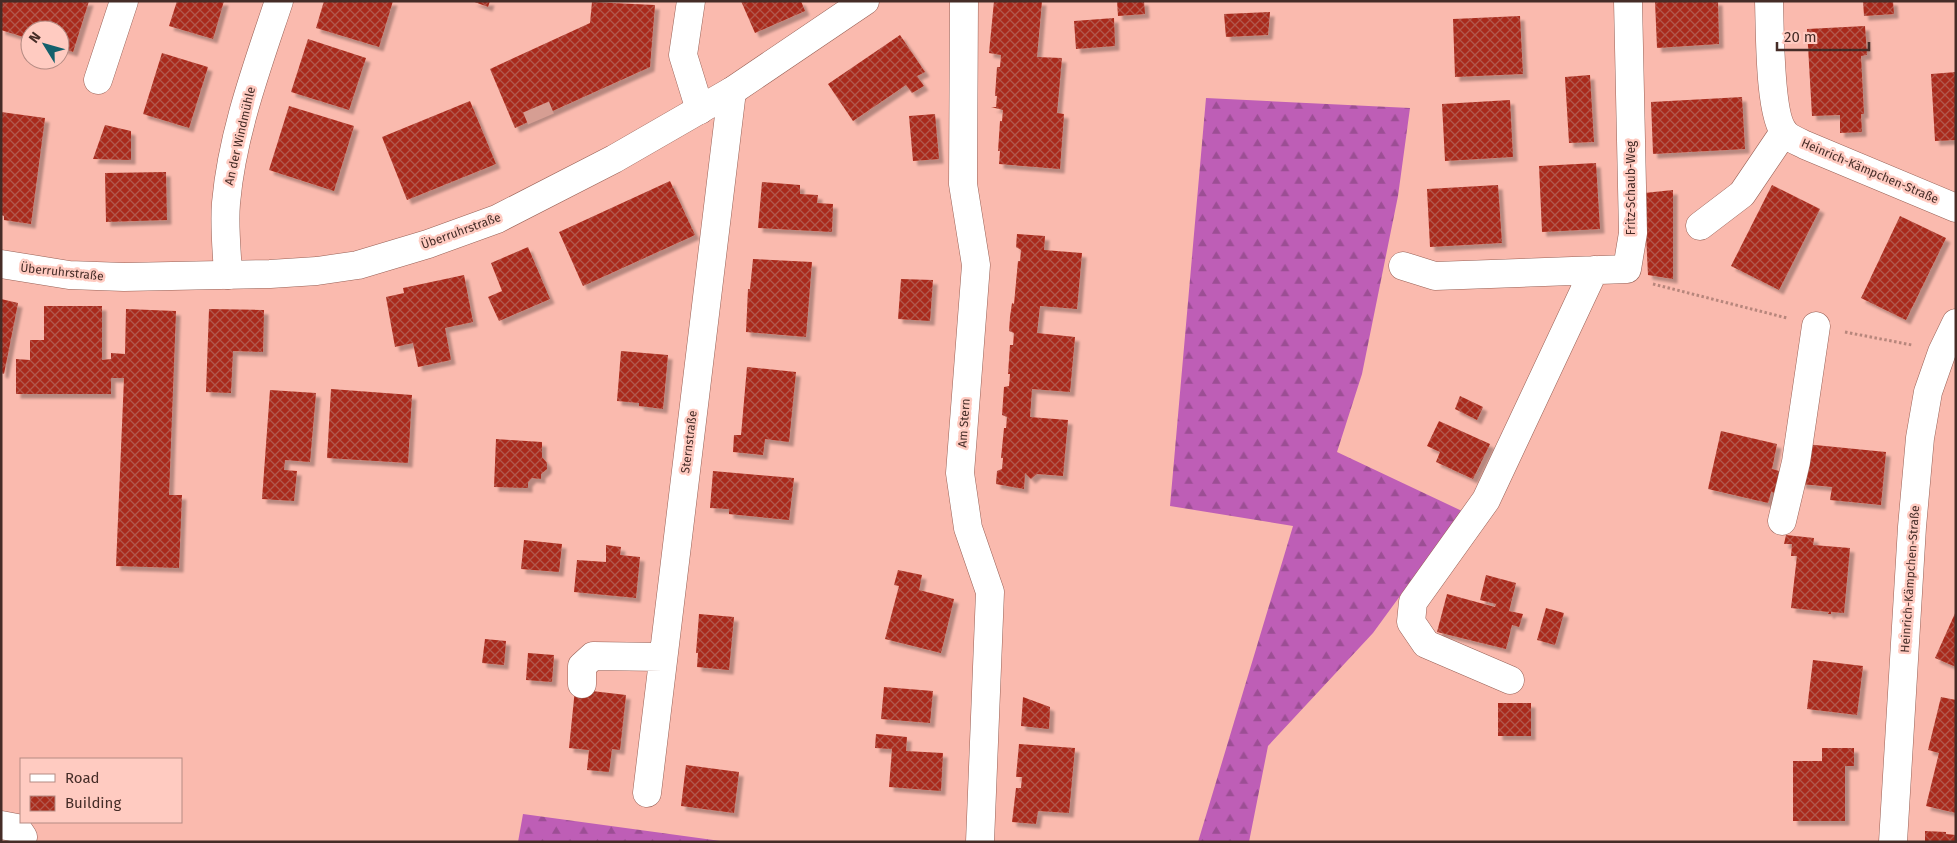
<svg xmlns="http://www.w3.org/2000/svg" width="1957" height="843" viewBox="0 0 1957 843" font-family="'Fira Sans',sans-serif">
<defs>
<pattern id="forest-firs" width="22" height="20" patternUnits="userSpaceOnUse" patternTransform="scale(1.25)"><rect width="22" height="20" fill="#be5eb6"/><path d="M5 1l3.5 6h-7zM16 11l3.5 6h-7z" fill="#9c4e94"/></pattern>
<pattern id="building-cross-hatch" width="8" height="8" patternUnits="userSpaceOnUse" patternTransform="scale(1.25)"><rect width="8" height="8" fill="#a92c1c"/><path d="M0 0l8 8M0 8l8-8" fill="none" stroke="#b2584d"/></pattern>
<filter id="shadow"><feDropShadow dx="4.5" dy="4.5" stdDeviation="1" flood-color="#0004"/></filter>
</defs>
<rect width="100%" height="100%" fill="#fabaae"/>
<path fill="url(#forest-firs)" d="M1206,98L1410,108L1398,196L1362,374L1337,452L1462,511L1373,633L1268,746L1249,842H1198L1293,526L1170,506Z
M523,814L728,842H518Z"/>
<path fill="url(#building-cross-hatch)" filter="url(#shadow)" d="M1,1H89L73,52L60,48V30H30V39L1,30Z
M177,1H224L213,39L169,26Z
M324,1H393L379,47L316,28Z
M472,1H490L488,7Z
M741,1H801L805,11L755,33Z
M994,1H1042L1037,57L1062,58L1057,113L1064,114L1060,169L999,164L1000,151H998L1000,121H1002L1003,110L991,107H996L997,96H995L997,67H1000L1001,55L989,53Z
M1117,1H1144L1145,14L1118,16Z
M1655,1H1718L1719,44L1657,48Z
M1863,1H1893L1894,14L1864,16Z
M592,2L655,5L650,67L515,128L490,69L590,23Z
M1270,12L1268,35L1226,37L1224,14Z
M1520,16L1523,74L1455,77L1453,19Z
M1114,18L1115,46L1076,49L1074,21Z
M1865,26L1867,55L1861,56L1864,114H1861L1862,132L1840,133V115L1812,116L1807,29Z
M900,35L925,72L917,76L924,86L912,93L906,85L853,121L828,84Z
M308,39L366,58L349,110L291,92Z
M162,53L208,67L189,128L143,114Z
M1956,72V140L1935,141L1931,74Z
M1590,75L1594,142L1569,143L1565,77Z
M1742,97L1745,149L1653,154L1651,102Z
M1510,100L1513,157L1445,161L1442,104Z
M470,101L496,164L407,200L382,137Z
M289,106L354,126L334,191L269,170Z
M1,112L45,118L31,224L4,220V216L1,215Z
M935,114L939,159L913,161L909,116Z
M105,125L131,131V160L93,159Z
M1596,163L1600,229L1542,232L1539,166Z
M166,172L167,220L106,222L105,173Z
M670,181L695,235L583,286L559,232Z
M762,182L800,185V194L818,195L817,203L833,204L832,232L758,228Z
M1498,185L1502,243L1430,247L1427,189Z
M1772,185L1820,209L1779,290L1731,266Z
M1673,190V279L1648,275L1644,193Z
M1900,216L1946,238L1906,320L1861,298Z
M1017,234L1045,236L1044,250L1082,253L1077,309L1040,306L1037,333L1075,337L1070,392L1032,389L1030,417L1068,420L1063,476L1037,474L1031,479L1025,473L1024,489L996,484L997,471L1002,469L1003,458H1001L1004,428H1006L1007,417L1002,415L1004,387L1009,386L1010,374H1008L1010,345H1013L1014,333L1009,331L1010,317L1012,303L1014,304L1018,261H1020L1021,250L1016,247Z
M528,247L550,299L499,321L488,297L502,291L491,263Z
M753,259L812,262L806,337L746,332L748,289H750Z
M464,275L473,322L445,328L451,360L418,367L413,343L395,347L386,297L404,293L403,288Z
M901,279L933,280L930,321L898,319Z
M1,299L18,303L4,374L1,373Z
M44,306H102V360L111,359V353L125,354L126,309L176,311L169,495H182L179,568L116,566L124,378H111V394H16V359L30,360V340H44Z
M209,309L264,310L263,352L233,351L231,393L206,392Z
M621,351L668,355L663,409L639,406V403L617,401Z
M747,367L796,372L789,442L765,439L763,455L733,452L734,435H741Z
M331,389L412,395L408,463L327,458Z
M270,390L316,393L310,462L285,460L284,470L297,471L294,501L262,499Z
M1460,396L1483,407L1477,420L1455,409Z
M1439,421L1490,444L1473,479L1436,462L1440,452L1427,446Z
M1721,431L1777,444L1772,469L1787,473L1782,495L1771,492L1768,503L1708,489Z
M496,439L542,442V457L547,463V469L541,474V479L532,478L528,482V488L494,487Z
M1805,444L1886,452L1881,505L1830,500L1832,487L1801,484Z
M713,471L794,478L789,520L729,514V509L710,508Z
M1786,535L1814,538L1813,545L1850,548L1844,613L1831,612V614H1828L1829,612L1791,608L1797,556H1791L1792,544H1784Z
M524,540L562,544L559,572L521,569Z
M606,545L621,547L620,555L640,557L636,598L574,592L577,560L606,562Z
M898,570L922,575L919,590L954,599L941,653L885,639L899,586L894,585Z
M1486,575L1516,583L1509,611L1523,614L1519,627L1512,625L1506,649L1437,632L1447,594L1495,607L1496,604L1480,600Z
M1546,608L1564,613L1555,645L1537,640Z
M1956,611V667L1935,658Z
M699,614L734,617L729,670L697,667L698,653H696Z
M485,639L506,641L504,665L482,663Z
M528,653L554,655L552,682L526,680Z
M1813,660L1863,666L1857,715L1807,709Z
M884,687L933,691L930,723L881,719Z
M575,689L626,695L620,750L612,749L609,772L587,770L589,750L569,748Z
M1023,697L1050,707L1049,729L1021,726Z
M1941,697L1956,700V813L1926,806L1939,753L1928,750Z
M1498,703H1531V736H1498Z
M876,734L907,737L906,751L943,753L941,791L889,787L892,749L875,748Z
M1019,744L1075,748L1069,813L1038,811L1036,824L1012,822L1016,788H1021L1022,777H1016Z
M1822,748H1854V766H1845V821H1793V761H1822Z
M686,765L739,772L734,813L681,806Z
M1925,831L1946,832V834L1956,835V842H1925Z"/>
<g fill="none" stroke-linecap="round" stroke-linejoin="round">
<path stroke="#d69e93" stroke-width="28" stroke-dasharray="28 14" stroke-linecap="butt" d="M536,107L541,119"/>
<g stroke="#986055" stroke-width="29">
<path id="minor" d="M691,1L683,55L700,110
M964,1L963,184L976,265L960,473L968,528L990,592L980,842
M1769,1C1770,27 1769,116 1785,133C1789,138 1799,142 1805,145L1956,208
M98,80L124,1
M1700,226L1742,194L1784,132
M1403,266L1435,276L1627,269L1633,233L1628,1
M228,275C227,252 224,227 226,203C232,134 257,67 279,1
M1782,521L1796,462L1816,326
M1510,680L1426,644L1411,622L1413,602L1486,500L1594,270
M582,684V666L593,656L663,657
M647,793L732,91
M1,825L17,828L23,837L21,842
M1893,842L1912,527L1920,438L1928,392L1942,352L1956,323"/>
</g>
<g stroke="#986055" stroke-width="29">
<path id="major" d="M1,264L69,275L124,277L270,274L317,271L358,265L428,244L497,219L614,159L732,91L865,1"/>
</g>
<path stroke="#b7867c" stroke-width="3" stroke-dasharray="2.5 2.5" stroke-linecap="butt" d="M1653,284L1787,318
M1845,332L1912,345"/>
<use href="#minor" stroke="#fff" stroke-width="28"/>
<use href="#major" stroke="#fff" stroke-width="28"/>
</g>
<g text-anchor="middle" stroke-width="5" stroke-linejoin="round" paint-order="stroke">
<g font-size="12" fill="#452c27" stroke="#ffcbc1">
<text transform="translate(240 136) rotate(-77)" y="4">An der Windmühle</text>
<text transform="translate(1870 171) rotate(23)" y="4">Heinrich-Kämpchen-Straße</text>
<text transform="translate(1631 188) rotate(-90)" y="4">Fritz-Schaub-Weg</text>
<text transform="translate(461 231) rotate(-20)" y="4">Überruhrstraße</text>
<text transform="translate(62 272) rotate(6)" y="4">Überruhrstraße</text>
<text transform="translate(964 423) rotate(-86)" y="4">Am Stern</text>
<text transform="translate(689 442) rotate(-83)" y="4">Sternstraße</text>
<text transform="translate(1910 579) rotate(-86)" y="4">Heinrich-Kämpchen-Straße</text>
</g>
</g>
<rect width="1957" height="843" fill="none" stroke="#452c27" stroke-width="5"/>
<rect x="20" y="758" width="162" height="65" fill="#ffcbc1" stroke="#b58b83"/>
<rect x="30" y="774" width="25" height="8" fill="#ffffff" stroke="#b58b83"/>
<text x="65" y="783" font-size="15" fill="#452c27">Road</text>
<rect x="30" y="796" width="25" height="15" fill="url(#building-cross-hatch)" stroke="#b58b83"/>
<text x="65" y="808" font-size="15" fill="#452c27">Building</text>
<g transform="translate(45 45) rotate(307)"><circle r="24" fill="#ffcbc1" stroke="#b58b83"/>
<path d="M0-4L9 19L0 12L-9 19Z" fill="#14606c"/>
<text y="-8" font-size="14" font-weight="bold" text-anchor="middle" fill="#452c27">N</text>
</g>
<path d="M1777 42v8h92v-8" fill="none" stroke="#452c27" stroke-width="2.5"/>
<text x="1784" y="42" font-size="15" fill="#452c27" stroke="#ffcbc1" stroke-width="4" paint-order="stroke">20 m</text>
</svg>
